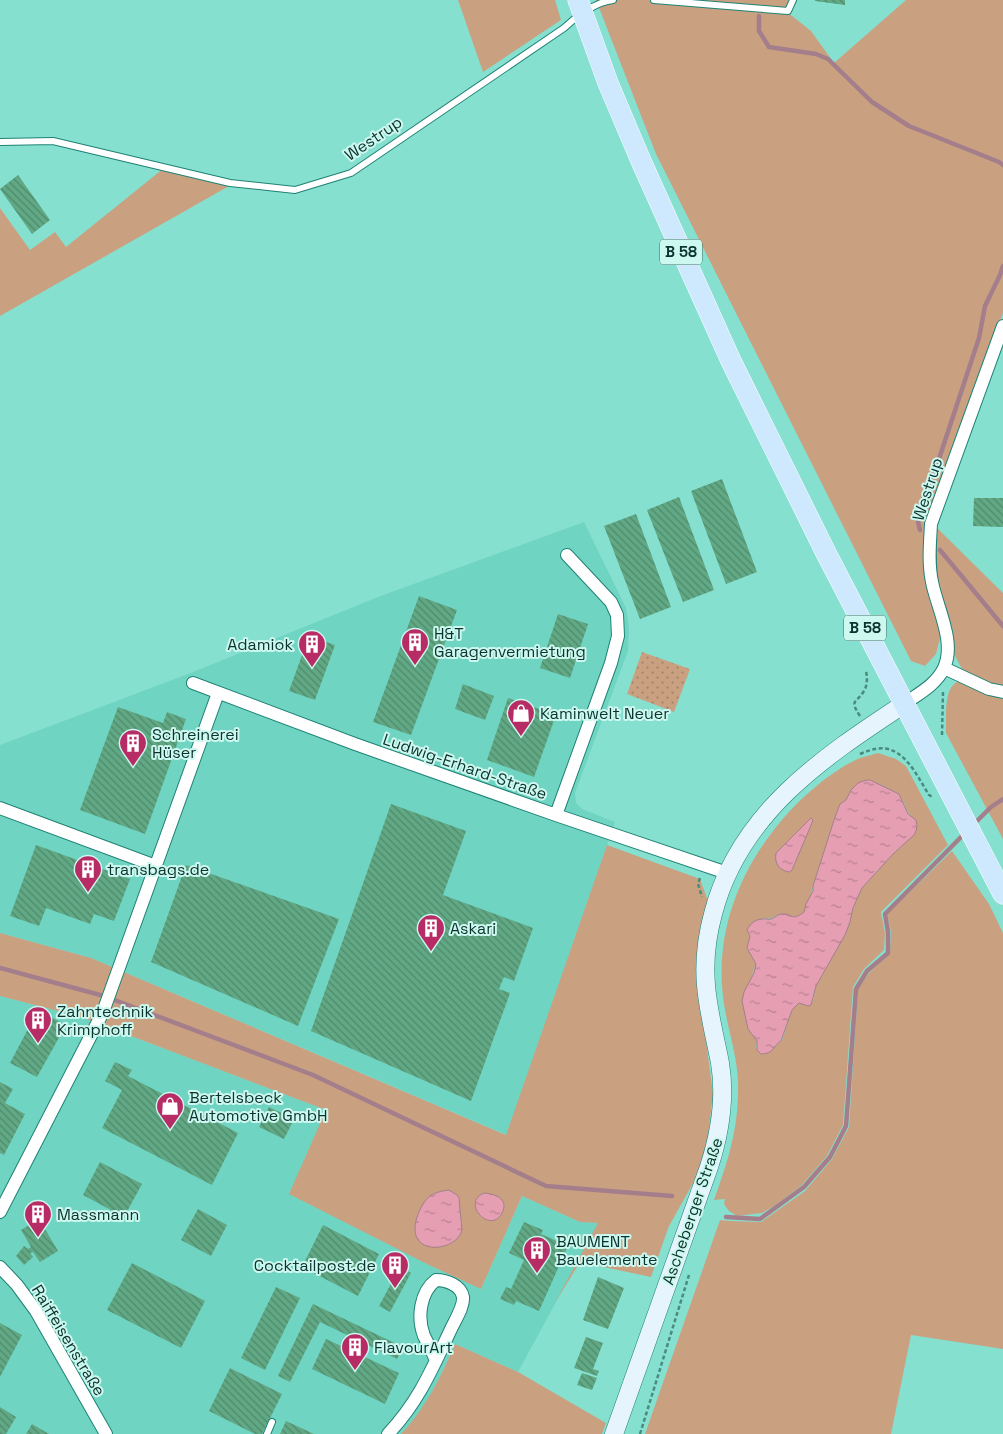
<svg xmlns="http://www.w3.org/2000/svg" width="1003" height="1434" viewBox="0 0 1003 1434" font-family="'Space Grotesk',sans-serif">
<defs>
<pattern id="park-dots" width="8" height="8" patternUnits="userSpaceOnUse" patternTransform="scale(1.25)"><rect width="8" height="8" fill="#c9a181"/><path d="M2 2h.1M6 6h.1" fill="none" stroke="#a1846a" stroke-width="1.8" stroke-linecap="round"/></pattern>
<pattern id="water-ripples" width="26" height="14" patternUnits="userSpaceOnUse" patternTransform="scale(1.25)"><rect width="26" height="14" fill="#e69eb3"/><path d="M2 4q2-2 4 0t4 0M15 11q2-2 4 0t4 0" fill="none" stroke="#b98192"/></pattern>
<pattern id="building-back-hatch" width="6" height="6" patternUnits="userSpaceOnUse" patternTransform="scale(1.25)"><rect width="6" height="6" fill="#61a884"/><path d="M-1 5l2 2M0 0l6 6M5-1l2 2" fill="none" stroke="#4e896c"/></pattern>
</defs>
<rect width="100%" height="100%" fill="#86e0d0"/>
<path fill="#70d4c3" d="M584,522L626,608L629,627L628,651L575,793L576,803L582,809L615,822L507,1135L91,958L0,933V745L188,674L378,597Z
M0,996L81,1017L326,1110L481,1289L522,1196L580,1222L599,1223L518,1372L455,1344L438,1381L424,1406L410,1425L401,1434H0Z"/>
<path fill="#c9a181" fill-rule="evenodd" d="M458,0H555L561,20L483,72Z
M596,0H793L787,12L811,31L834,63L906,0H1003V313L927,522L941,634L936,654L925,666L911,661L656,154Z
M164,168L229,186L0,316V208L30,250L55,232L66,247Z
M934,525L1003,593V686L988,683L962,669L953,652V630L936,582Z
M960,680L1003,696V839L946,733C946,721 945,702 949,692C951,686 955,683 960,680Z
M878,753L896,759L906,766L948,845L881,912L885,933L884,950L864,969L853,987L843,1125L827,1156L801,1186L774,1206L762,1213L737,1216L729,1211L724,1204L725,1199L714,1200C729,1158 739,1127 738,1082C737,1055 728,1030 724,1004C713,932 741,865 788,813C806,793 836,768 860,758C866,756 872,755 878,753ZM877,783C885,788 895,790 901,798C906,804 906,813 913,818L914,835L893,854L862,888L853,908L850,922L845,935L816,986L813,1001L806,1005L799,1003L792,1010L782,1041C774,1045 776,1050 764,1054L756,1048L757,1041L751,1033V979L756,963L747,948C749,943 752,938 748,933L763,918C774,920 773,915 782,914C787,914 792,919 798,917C800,916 803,915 804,912C806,910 813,888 813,886L835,817L840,804L846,800L851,790ZM813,820L792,870L779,867L776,860Z
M607,845L700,879L708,901L701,940L698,979L713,1094L705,1162L669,1226L651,1277L580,1262L555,1303L598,1223L580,1222L522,1196L481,1289L429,1265L289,1194L326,1110L81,1017L0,996V933L91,958L506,1135Z
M952,851L989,904L1003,933V1349L911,1335L891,1434H645L720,1220L730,1221L761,1222L805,1191L832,1159L849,1127L858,989L869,973L890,953L891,932L887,914Z
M455,1344L518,1372L606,1423L602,1434H401C426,1408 441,1376 455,1344Z"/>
<path fill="url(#park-dots)" d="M642,652L690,669L674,712L627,694Z"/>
<path fill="url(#water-ripples)" stroke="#a47e8b" d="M866,780H870L899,794L908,814L916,820L917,826L916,831L914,835L893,854L862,888L853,908L850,922L845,935L816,986L811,1005L808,1006L799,1003L792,1010L781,1041C773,1046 774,1054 761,1054L757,1050V1041L748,1029L742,1001L744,992L754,973L756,964L747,948L750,936L747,930C750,924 755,919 763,919C766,918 768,920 771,919C775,918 777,914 782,914C793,913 791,922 804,912L806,904L813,891V886L835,817L840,804L846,800L851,790L858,783Z
M811,818L813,820L812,823L792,870L790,872C779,871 774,863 776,853Z
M449,1190L457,1195L459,1198L462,1230C458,1246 431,1253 420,1242C408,1231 420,1204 430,1196C436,1192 442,1191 449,1190Z
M484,1193C497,1194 510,1200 501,1215C489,1233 461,1203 484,1193Z"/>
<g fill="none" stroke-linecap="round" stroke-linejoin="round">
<path stroke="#a47e8b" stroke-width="4.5" d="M759,16V31L769,47L816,54L828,59L872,102L909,126L999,162L1003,165
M920,530C914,512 921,502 930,486L979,338L985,306L1000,275L1003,266
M940,550L1003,626
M974,824L991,807L1003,799
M0,968L104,996L313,1075L546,1186L672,1196
M726,1217L760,1219L804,1187L830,1157L846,1126L856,989L867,971L888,953V932L885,914L965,833"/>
</g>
<path fill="url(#building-back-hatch)" d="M815,0H845V5L815,1Z
M18,175L50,220L32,234L0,189Z
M722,479L757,572L726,584L691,491Z
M679,497L714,590L683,602L647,510Z
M974,498H1003V527L973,526Z
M636,514L671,607L640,619L604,526Z
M419,596L457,610L411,735L373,722Z
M558,614L588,624L570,678L540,668Z
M309,636L335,645L315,700L289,691Z
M463,684L494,696L485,720L455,709Z
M508,698L556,715L534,777L487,760Z
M118,707L163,723L167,712L186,719L145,834L80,810Z
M391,804L466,831L443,895L533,928L514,981L504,977L499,989L510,993L471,1101L311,1031Z
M36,845L130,879L114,921L94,914L90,924L46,908L39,926L10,916Z
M186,865L339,919L298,1026L151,962Z
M38,1010L66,1025L37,1077L10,1063Z
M115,1062L132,1070L128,1076L238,1133L212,1185L102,1128L122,1090L105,1081Z
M0,1082L13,1089L5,1103L25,1114L4,1155L0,1153Z
M269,1107L294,1119L284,1139L259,1127Z
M100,1162L142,1184L124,1217L83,1195Z
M198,1209L227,1225L211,1256L181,1240Z
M39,1219L58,1251L40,1262L33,1252L30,1253L33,1257L24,1265L16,1256L24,1246L28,1249L31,1247L21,1230Z
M524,1222L543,1230L541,1234L568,1246L539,1311L516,1301L514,1305L500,1299L506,1287L511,1289L524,1260L509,1253Z
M323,1225L379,1254L358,1296L302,1267Z
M132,1263L205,1301L181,1348L107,1310Z
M400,1267L411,1273L390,1312L379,1306Z
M598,1277L624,1288L608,1329L583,1320Z
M276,1287L300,1298L265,1370L241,1358Z
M313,1304L403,1347L397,1359L320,1322L290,1382L278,1376Z
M0,1323L22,1335L0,1377Z
M586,1337L603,1343L593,1369L599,1371L597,1376L574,1368Z
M326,1339L399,1373L385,1404L312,1369Z
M230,1368L282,1394L262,1434H255L209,1411Z
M582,1373L597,1378L592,1390L577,1385Z
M0,1407L16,1417L6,1434H0Z
M286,1421L314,1434H280Z
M32,1424L49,1434H26Z"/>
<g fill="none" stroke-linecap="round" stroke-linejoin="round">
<g stroke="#1e8274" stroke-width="8">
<path id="lane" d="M654,0L788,11L793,0
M0,142L53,141L230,183L295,190L351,173L564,28C577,16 596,2 613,0
M267,1434L272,1422"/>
</g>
<g stroke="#1e8274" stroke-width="14">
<path id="street" d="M944,668L989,689L1003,692
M193,683L355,744L556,815L727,873
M904,704C918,694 936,685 944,668C956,642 937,608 932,582C928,563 930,543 931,524L1003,326
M0,808L156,866
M556,815L611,663L618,636L617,615L611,602L567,555
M0,1212L103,1012L218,693
M0,1267L17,1285L36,1311L106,1434
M388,1434C419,1401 432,1369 451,1329C455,1320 464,1307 463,1297C461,1285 446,1280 436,1280C420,1292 417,1318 424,1336C428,1344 433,1352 436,1361"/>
</g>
<g stroke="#1e8274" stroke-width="19">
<path id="secondary" d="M614,1434L709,1167C720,1133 726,1099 720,1063C715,1037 708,1011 706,985C704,961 707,936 713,914C739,813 822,758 904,704"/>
</g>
<g stroke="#fff" stroke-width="21">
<path id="primary" d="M578,0L608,83L641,161L731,361L826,553L1003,894"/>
</g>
<path stroke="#4a8b80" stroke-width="2.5" stroke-dasharray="4 2.5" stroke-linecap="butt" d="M860,716C849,699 856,704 864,691C868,684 867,677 866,670
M942,735L943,692
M860,754C865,752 870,750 875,749C903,743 917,776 929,795L933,797
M700,878L698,884L702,897
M640,1434L689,1275"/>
<use href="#lane" stroke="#fff" stroke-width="6"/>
<use href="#street" stroke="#fff" stroke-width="12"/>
<use href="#secondary" stroke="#e6f4fe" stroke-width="18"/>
<use href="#primary" stroke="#cee8fd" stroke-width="20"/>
</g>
<defs>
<g id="building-pin" transform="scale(1.4375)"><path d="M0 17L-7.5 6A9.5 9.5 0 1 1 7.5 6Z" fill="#b82c66" stroke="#cdf8ef"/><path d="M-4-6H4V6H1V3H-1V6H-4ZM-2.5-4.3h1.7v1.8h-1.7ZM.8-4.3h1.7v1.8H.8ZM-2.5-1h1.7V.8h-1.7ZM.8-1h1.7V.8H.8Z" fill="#fff"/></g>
<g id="shop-pin" transform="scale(1.4375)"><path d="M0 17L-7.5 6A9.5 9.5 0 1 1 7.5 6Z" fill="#b82c66" stroke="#cdf8ef"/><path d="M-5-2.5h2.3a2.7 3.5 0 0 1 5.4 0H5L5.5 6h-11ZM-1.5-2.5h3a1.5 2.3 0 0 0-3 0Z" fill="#fff"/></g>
</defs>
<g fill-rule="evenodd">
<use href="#building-pin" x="415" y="642"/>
<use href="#building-pin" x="312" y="644"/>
<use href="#shop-pin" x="521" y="713"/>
<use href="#building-pin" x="133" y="743"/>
<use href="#building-pin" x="88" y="869"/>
<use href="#building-pin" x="431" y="928"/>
<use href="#building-pin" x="38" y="1020"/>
<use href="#shop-pin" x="170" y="1106"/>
<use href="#building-pin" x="38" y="1214"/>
<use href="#building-pin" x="537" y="1250"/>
<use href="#building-pin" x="395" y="1265"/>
<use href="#building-pin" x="355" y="1347"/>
</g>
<g text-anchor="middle" stroke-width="4" stroke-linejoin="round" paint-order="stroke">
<g fill="#cdf8ef" stroke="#456e67" stroke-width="1">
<rect x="660" y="239.5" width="42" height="25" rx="4"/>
<rect x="844" y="615.5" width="42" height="25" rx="4"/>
</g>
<g font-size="15" font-weight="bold" fill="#0b332d">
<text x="681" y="257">B 58</text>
<text x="865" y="633">B 58</text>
</g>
<g font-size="16" fill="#0b332d" stroke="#cdf8ef">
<text transform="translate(373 138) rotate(-34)" y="6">Westrup</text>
<text transform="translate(927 489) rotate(-72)" y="6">Westrup</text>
<text transform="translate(465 766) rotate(19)" y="6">Ludwig-Erhard-Straße</text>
<text transform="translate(692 1211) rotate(-71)" y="6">Ascheberger Straße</text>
<text transform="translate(69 1340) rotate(59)" y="6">Raiffeisenstraße</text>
</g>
<g font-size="16" fill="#0b332d" stroke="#cdf8ef" text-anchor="start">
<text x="434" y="639">H&amp;T<tspan x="434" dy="18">Garagenvermietung</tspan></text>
<text x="293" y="650" text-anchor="end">Adamiok</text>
<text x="540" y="719">Kaminwelt Neuer</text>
<text x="152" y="740">Schreinerei<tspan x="152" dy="18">Hüser</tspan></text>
<text x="107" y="875">transbags.de</text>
<text x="450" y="934">Askari</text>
<text x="57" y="1017">Zahntechnik<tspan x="57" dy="18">Krimphoff</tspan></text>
<text x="189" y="1103">Bertelsbeck<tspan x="189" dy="18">Automotive GmbH</tspan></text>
<text x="57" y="1220">Massmann</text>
<text x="556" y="1247">BAUMENT<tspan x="556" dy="18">Bauelemente</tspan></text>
<text x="376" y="1271" text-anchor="end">Cocktailpost.de</text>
<text x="374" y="1353">FlavourArt</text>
</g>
</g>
</svg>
